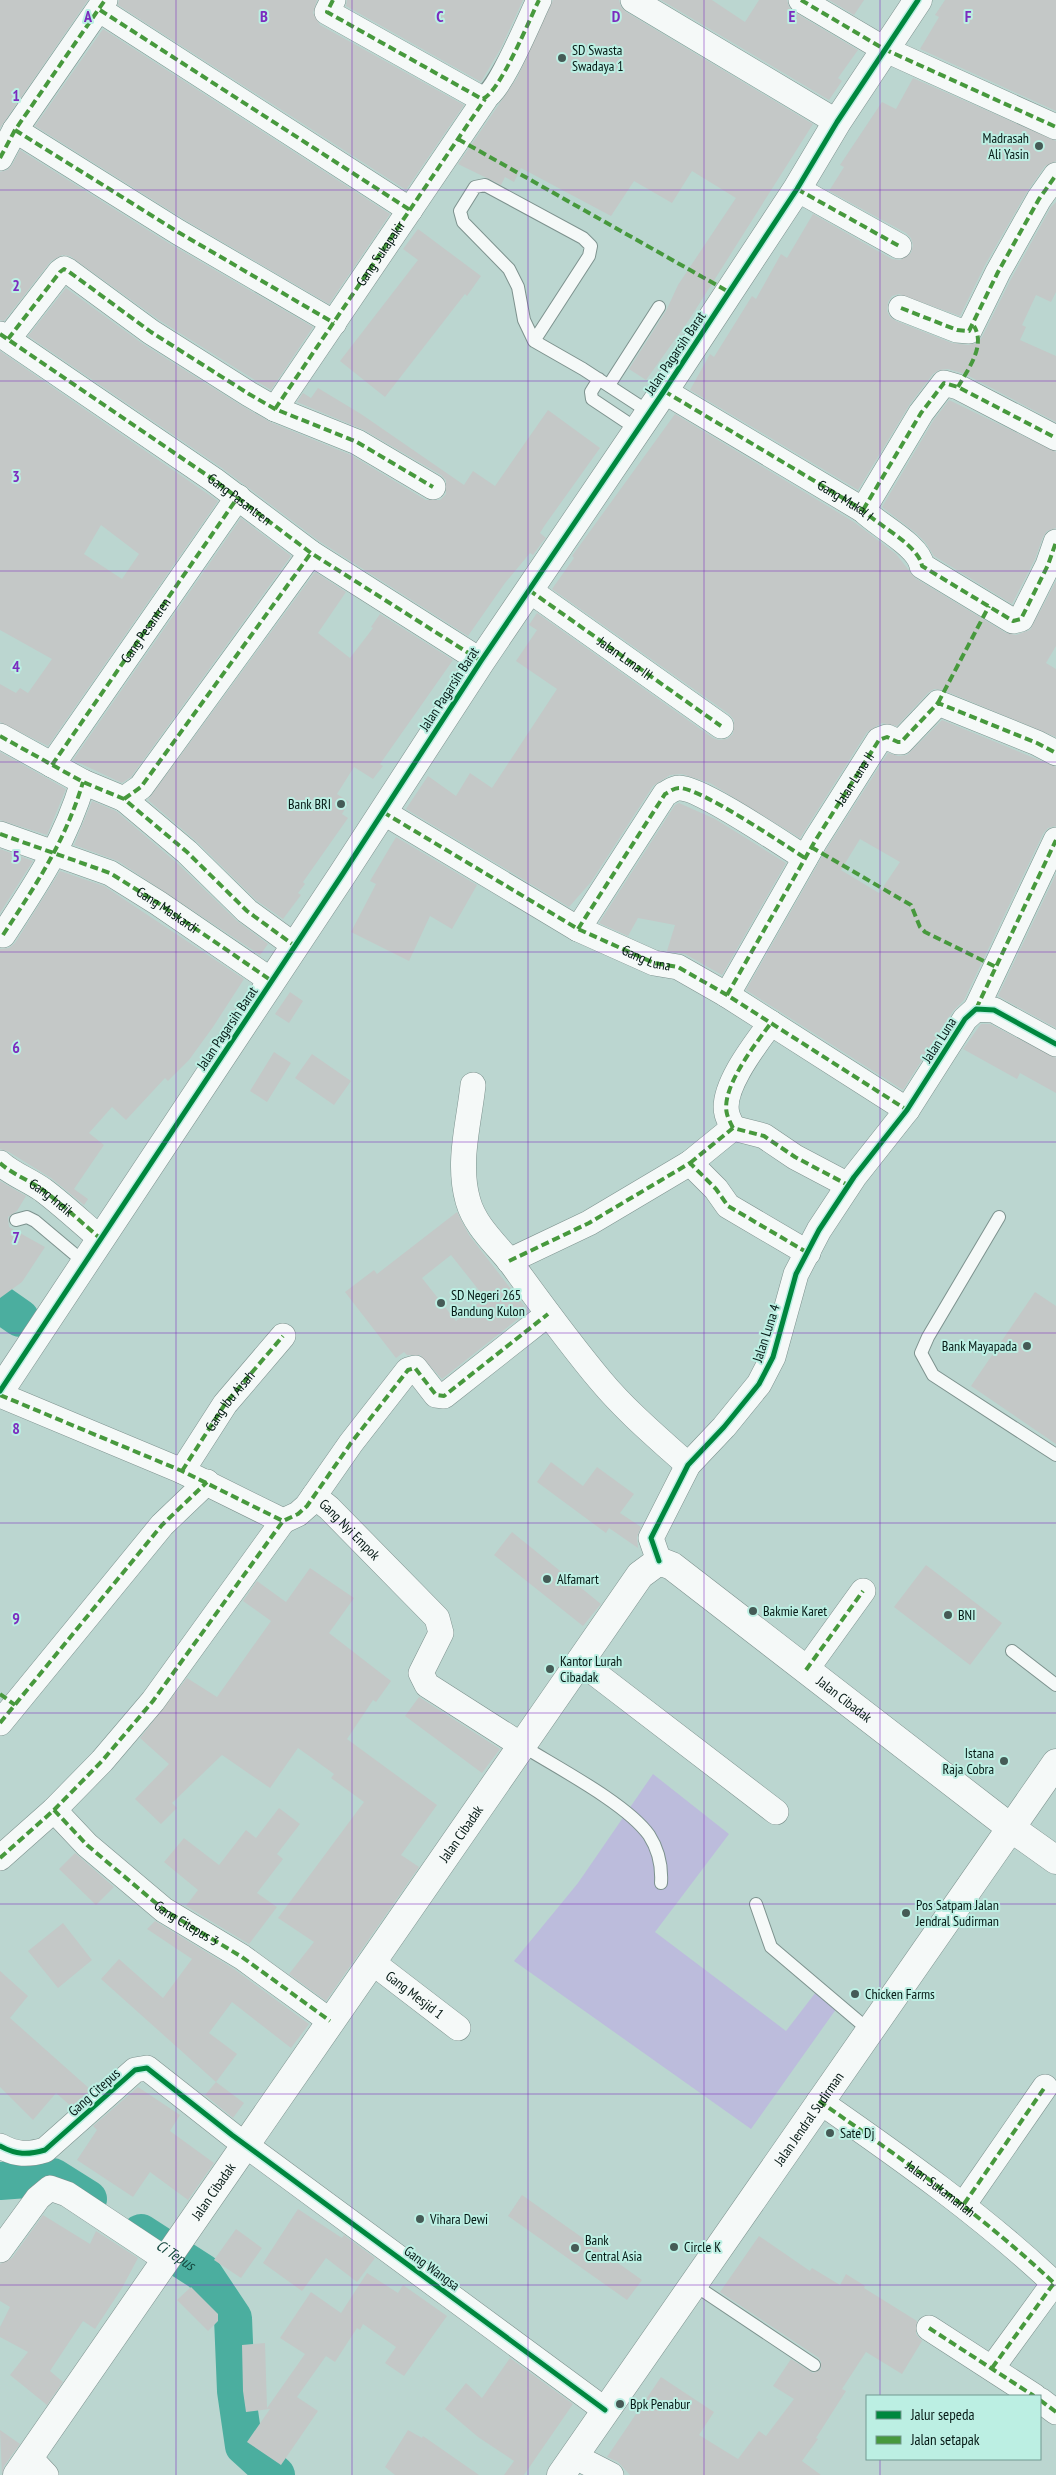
<svg xmlns="http://www.w3.org/2000/svg" width="1056" height="2475" viewBox="0 0 1056 2475" font-family="'PT Sans Narrow',sans-serif">
<rect width="100%" height="100%" fill="#bbd6d0"/>
<path fill="#bcbcdc" d="M653,1774L729,1834L655,1932L786,2031L819,1988L839,2005L751,2129L514,1961L578,1883Z"/>
<g fill="none" stroke-linecap="round" stroke-linejoin="round">
<g stroke="#4bae9f" stroke-width="38">
<path d="M0,1304L20,1318"/>
<path d="M0,2181L53,2177L88,2199"/>
<path id="s1" d="M141,2233L203,2273L233,2318L236,2391L244,2446L276,2475"/>
</g>
</g>
<path fill="#c4c8c7" fill-rule="evenodd" d="M0,0H88L0,128Z
M119,0H317L313,13L320,25L464,105L406,190L118,5Z
M347,0H523L501,48L481,82L346,6Z
M553,0H619L621,7L626,12L813,124L689,320L646,380L629,369L666,311L678,285L736,198L692,171L672,203L634,181L611,216L521,168L514,182L505,177L501,185L458,164L517,78Z
M661,0H712L745,22L759,0H787L789,7L794,12L858,50L838,78L842,81L829,100Z
M829,0H864L854,15Z
M945,0H1056V111L920,49L939,17L935,15Z
M103,29L390,214L329,304L185,220L35,126Z
M913,78L1056,141V161L1045,166L1027,192L985,265L960,316L899,294L892,296L888,302L887,311L890,317L896,321L952,343L968,345L977,343L982,337L1011,279L1051,207L1056,202V292L1051,302L1036,295L1022,325L1026,327L1020,340L1056,356V422L965,374L948,369L939,370L933,374L910,404L858,490L690,390L710,354L714,357L752,296L756,299L781,254L787,258L813,214L892,259L900,260L911,253L913,245L911,238L906,233L829,191L844,167L840,165L882,102L896,109Z
M20,150L170,244L313,327L271,390L159,320L70,256L62,255L51,261L4,321L0,320V172L7,170L12,165Z
M418,229L481,276L467,296L465,294L385,397L340,361L418,260L403,249Z
M66,288L143,344L242,406L270,422L351,455L426,500H440L446,494V480L441,475L364,430L297,402L303,393L311,398L318,388L361,414L464,485L473,471L495,486L548,410L600,448L545,525L540,533L546,538L543,541L533,555L530,553L505,583L468,636L319,541L222,468L28,336Z
M0,351L218,501L48,746L0,722V684L16,693L20,688L28,693L52,659L0,630ZM101,525L139,554L122,579L84,554Z
M949,400L1056,452V528L1047,531L1043,537L1035,559L1012,604L934,556L925,542L916,533L882,507L933,421Z
M675,414L854,522L896,554L915,578L1006,633L1016,635L1030,630L1056,581V646L1046,663L1056,669V737L943,690L934,689L928,693L897,726L882,723L867,732L800,838L710,783L682,774L670,775L653,786L591,882L569,907L406,809L428,776L456,796L470,773L492,788L557,689L516,661L537,630L529,625L537,613L713,738L719,740L727,739L733,734L734,720L729,714L552,589L574,558L572,556Z
M241,518L291,556L131,777L122,783L73,760Z
M315,572L346,592L318,633L350,658L373,628L371,627L380,614L453,660L380,764L383,766L373,779L354,767L337,794L349,802L342,814L348,818L303,882L305,884L298,893L301,895L283,919L256,900L197,842L148,800Z
M942,720L1056,767V826L1048,828L1043,834L964,1000L953,1011L903,1090L746,990L827,848L888,753L898,756L907,755ZM860,839L900,862L879,893L841,870Z
M0,752L66,789L47,835L0,820Z
M92,801L116,811L177,863L237,921L268,944L260,955L118,861L74,845Z
M679,803L715,819L786,863L722,975L685,954L667,951L675,925L638,918L628,936L599,923L675,805Z
M396,837L477,885L452,929L430,916L409,961L351,932L376,884L370,881Z
M0,849L33,861L0,913Z
M60,871L104,886L244,979L213,1027L189,1060L168,1081L165,1078L126,1120L112,1107L89,1133L104,1145L74,1189L88,1199L84,1205L51,1178L9,1152L0,1149V949L9,948L15,943Z
M1056,874V1028L998,996Z
M290,992L303,1001L289,1023L275,1014Z
M981,1024H990L1056,1058V1093L1020,1073L1017,1079L963,1049Z
M274,1052L291,1063L267,1102L250,1091Z
M312,1054L351,1081L334,1105L295,1078Z
M0,1181L26,1196L17,1211L8,1217L9,1227L45,1247L22,1282L0,1298Z
M457,1212L469,1235L528,1311L442,1379L420,1355H407L404,1352L396,1358L345,1292L374,1270L377,1274ZM451,1255L485,1298L456,1321L422,1278Z
M1035,1292L1056,1306V1444L971,1386Z
M551,1462L583,1486L597,1467L634,1494L620,1513L641,1527L637,1537L638,1548L609,1528L606,1533L537,1482Z
M512,1532L601,1604L583,1626L494,1555Z
M926,1565L1002,1623L970,1665L894,1607Z
M310,1568L354,1598L329,1633L391,1681L376,1702L373,1700L347,1739L437,1805L401,1855L419,1867L326,2001L289,1974L314,1942L278,1918L364,1802L331,1778L334,1774L298,1748L270,1788L222,1755L172,1803L177,1808L161,1824L135,1799L169,1764L140,1738L187,1678L217,1697L271,1621L243,1601L257,1581L286,1602Z
M419,1697L500,1749L482,1773L405,1716Z
M279,1808L300,1824L277,1854L283,1859L257,1893L277,1907L249,1944L186,1906L198,1890L164,1862L184,1838L219,1865L246,1830L256,1838Z
M75,1853L114,1887L96,1905L59,1869Z
M155,1921L234,1969L309,2024L291,2048L232,2002L209,2033L237,2054L216,2082L101,1979L119,1959L163,1998L192,1959L147,1929Z
M63,1923L92,1960L58,1988L28,1951Z
M0,1971L28,1996L10,2018L91,2090L72,2107L56,2093L33,2120L0,2087Z
M216,2082L244,2103L233,2118L205,2095Z
M138,2087L180,2115L170,2131L214,2163L188,2200L150,2172L133,2197L77,2160L97,2130L93,2126Z
M522,2195L642,2280L627,2300L508,2216Z
M298,2209L342,2238L344,2235L375,2258L357,2282L326,2258L302,2291L263,2263Z
M43,2215L90,2244L96,2231L138,2258L122,2288L95,2329L83,2321L50,2371L63,2382L47,2405L10,2375L28,2352L0,2337V2327L10,2307L0,2301V2264L12,2258Z
M236,2229L262,2248L241,2278L214,2260Z
M759,2236L810,2271L812,2268L840,2285L846,2274L865,2286L864,2288L917,2321L916,2334L922,2341L902,2374L866,2352L842,2389L846,2391L816,2438L818,2439L802,2461L821,2475H630L618,2462L607,2457L661,2377L714,2412L699,2435L738,2459L759,2431L766,2436L794,2399L773,2386L791,2359L813,2373L821,2369V2362L819,2358L720,2292Z
M367,2273L398,2293L403,2285L447,2316L404,2376L385,2363L396,2347L363,2324L360,2330L357,2328L335,2362L326,2356L297,2397L318,2411L281,2465L247,2442L270,2409L246,2412L243,2391L242,2345L265,2343L267,2408L305,2354L280,2338L311,2292L341,2313Z
M191,2287L218,2314V2321L208,2331L177,2300Z
M510,2358L573,2404L524,2475H504L514,2461L478,2437L445,2409L466,2383L482,2398Z
M0,2430L20,2444L4,2466L2,2475Z
M408,2430L422,2438L423,2436L479,2475H395L385,2467Z"/>
<g fill="none" stroke-linecap="round" stroke-linejoin="round">
<g stroke="#7d928e" stroke-width="14">
<path id="service" d="M534,341L589,256L591,246L583,238L485,185L475,187L460,211L463,222L509,269L518,287L524,320L534,341L583,369L649,412
M599,379L591,392L592,399L637,429
M609,385L659,307
M999,1217L928,1337L921,1353L933,1375L1056,1455
M16,1220L27,1217L35,1221L85,1263
M1012,1651L1056,1685
M521,1745C556,1767 626,1803 649,1835C658,1849 662,1867 661,1883
M756,1904L771,1947L870,2031
M693,2284L814,2365"/>
</g>
<g stroke="#7d928e" stroke-width="26">
<g id="minor">
<path d="M333,0L327,12L482,99C499,95 530,18 539,0"/>
<path d="M633,0L837,122"/>
<path d="M801,0L884,49L1056,127"/>
<path d="M100,10L410,210"/>
<path d="M15,130L178,232L334,323"/>
<path d="M0,158L15,130L105,0"/>
<path d="M797,189L899,246"/>
<path d="M901,308L957,330L969,331L998,272L1039,199L1056,175"/>
<path id="s2" d="M0,334L214,480L311,553L481,661"/>
<path d="M8,339L60,272L64,269L68,271L151,332L249,394L275,409L357,442L433,487"/>
<path id="s3" d="M664,391L863,510C877,525 919,545 922,566L1013,621L1021,619L1048,565L1056,542"/>
<path d="M275,409L485,99"/>
<path d="M863,510L921,413L944,383L958,387L1056,438"/>
<path d="M529,590L721,726"/>
<path d="M0,736L83,782L124,799L187,852L247,911L295,946"/>
<path d="M52,765L238,497"/>
<path d="M124,799L141,787L311,553"/>
<path id="s4" d="M383,812L578,929L654,963L678,967L727,995L907,1110"/>
<path id="s5" d="M0,834L110,873L158,903L272,981"/>
<path d="M578,929L665,794C669,792 674,788 679,788C699,787 783,844 805,858"/>
<path d="M3,935C37,883 65,842 83,782"/>
<path id="s6" d="M727,995L815,841L879,740L887,737L898,742H901L938,703L1037,743L1056,753"/>
<path d="M976,1009L1056,840"/>
<path d="M473,1085C469,1123 457,1163 468,1201C475,1226 496,1244 511,1263C540,1303 569,1343 601,1381C626,1411 658,1438 688,1465"/>
<path d="M733,1128C731,1124 728,1118 727,1114C720,1088 757,1042 771,1023"/>
<path d="M0,1163C12,1174 29,1180 43,1190C63,1205 82,1223 101,1239"/>
<path d="M690,1163L733,1128L764,1136L795,1157L848,1185"/>
<path d="M509,1261L589,1223L690,1163L716,1189L728,1206L808,1253"/>
<path d="M0,1395L182,1471L283,1521L298,1514L307,1506L351,1443L408,1370L415,1368L436,1395L444,1396L548,1314"/>
<path d="M182,1471L225,1404L283,1336"/>
<path id="s7" d="M314,1496L329,1508L437,1618L441,1633L421,1673L427,1685L521,1745"/>
<path d="M659,1561L651,1538L688,1465L724,1427L759,1384L773,1357L796,1274L819,1230L854,1177L907,1110L965,1019L976,1009L994,1010L1056,1044"/>
<path d="M579,1661L776,1812"/>
<path d="M806,1670L863,1591"/>
<path d="M0,1723L162,1525L207,1482"/>
<path id="s8" d="M54,1810L87,1845L164,1910L242,1957L330,2021"/>
<path d="M0,1858L54,1810L102,1761L153,1701L283,1521"/>
<path id="s9" d="M372,1962L458,2028"/>
<path id="s10" d="M819,2101C901,2158 983,2216 1056,2285"/>
<path d="M0,2146C16,2155 28,2155 45,2150L135,2070L147,2068L232,2135L605,2410"/>
<path d="M964,2204L1045,2087"/>
<path d="M0,2250L38,2198L50,2188L67,2194L165,2259"/>
<path d="M929,2328L1034,2396"/>
<path d="M992,2368L1054,2283"/>
<path d="M1040,2400L1056,2412"/>
<path d="M574,2456L611,2475"/>
<path d="M29,2457L46,2475"/>
</g>
</g>
<g stroke="#7d928e" stroke-width="29">
<path id="tertiary" d="M0,1391L342,875L481,661L664,391L797,189L837,122L918,0
M1011,1828L1056,1860"/>
</g>
<g stroke="#7d928e" stroke-width="29">
<g id="secondary">
<path id="s11" d="M17,2475L640,1575L659,1561L672,1566L1011,1828"/>
</g>
</g>
<g stroke="#7d928e" stroke-width="29">
<g id="primary">
<path id="s12" d="M561,2475L1056,1763"/>
</g>
</g>
<use href="#service" stroke="#f5f9f8" stroke-width="12"/>
<use href="#minor" stroke="#f5f9f8" stroke-width="25"/>
<use href="#tertiary" stroke="#f5f9f8" stroke-width="28"/>
<use href="#secondary" stroke="#f5f9f8" stroke-width="28"/>
<use href="#primary" stroke="#f5f9f8" stroke-width="28"/>
<g stroke="#47993d" stroke-width="4" stroke-dasharray="8 4" stroke-linecap="butt">
<path d="M333,0L327,12L482,99C499,95 530,18 539,0"/>
<path d="M801,0L884,49L1056,127"/>
<path d="M100,10L410,210"/>
<path d="M15,130L178,232L334,323"/>
<path d="M458,139L729,292"/>
<path d="M0,158L15,130L105,0"/>
<path d="M797,189L899,246"/>
<path d="M901,308L957,330L969,331L998,272L1039,199L1056,175"/>
<path d="M0,334L214,480L311,553L481,661"/>
<path d="M8,339L60,272L64,269L68,271L151,332L249,394L275,409L357,442L433,487"/>
<path d="M958,387C968,369 986,346 974,326"/>
<path d="M664,391L863,510C877,525 919,545 922,566L1013,621L1021,619L1048,565L1056,542"/>
<path id="s13" d="M275,409L485,99"/>
<path d="M863,510L921,413L944,383L958,387L1056,438"/>
<path id="s14" d="M529,590L721,726"/>
<path d="M938,703L989,606"/>
<path d="M0,736L83,782L124,799L187,852L247,911L295,946"/>
<path id="s15" d="M52,765L238,497"/>
<path d="M124,799L141,787L311,553"/>
<path d="M383,812L578,929L654,963L678,967L727,995L907,1110"/>
<path d="M0,834L110,873L158,903L272,981"/>
<path d="M811,847L911,905L920,927L925,932L996,967"/>
<path d="M578,929L665,794C669,792 674,788 679,788C699,787 783,844 805,858"/>
<path d="M3,935C37,883 65,842 83,782"/>
<path d="M727,995L815,841L879,740L887,737L898,742H901L938,703L1037,743L1056,753"/>
<path d="M976,1009L1056,840"/>
<path d="M733,1128C731,1124 728,1118 727,1114C720,1088 757,1042 771,1023"/>
<path id="s16" d="M0,1163C12,1174 29,1180 43,1190C63,1205 82,1223 101,1239"/>
<path d="M690,1163L733,1128L764,1136L795,1157L848,1185"/>
<path d="M509,1261L589,1223L690,1163L716,1189L728,1206L808,1253"/>
<path d="M0,1395L182,1471L283,1521L298,1514L307,1506L351,1443L408,1370L415,1368L436,1395L444,1396L548,1314"/>
<path id="s17" d="M182,1471L225,1404L283,1336"/>
<path d="M806,1670L863,1591"/>
<path d="M0,1694L15,1705"/>
<path d="M0,1723L162,1525L207,1482"/>
<path d="M54,1810L87,1845L164,1910L242,1957L330,2021"/>
<path d="M0,1858L54,1810L102,1761L153,1701L283,1521"/>
<path d="M819,2101C901,2158 983,2216 1056,2285"/>
<path d="M964,2204L1045,2087"/>
<path d="M929,2328L1034,2396"/>
<path d="M992,2368L1054,2283"/>
<path d="M1040,2400L1056,2412"/>
</g>
<g stroke="#bcefe3" stroke-width="8">
<path id="cycleway" d="M0,1391L342,875L481,661L664,391L797,189L837,122L918,0
M659,1561L651,1538L688,1465L724,1427L759,1384L773,1357L796,1274L819,1230L854,1177L907,1110L965,1019L976,1009L994,1010L1056,1044
M0,2146C16,2155 28,2155 45,2150L135,2070L147,2068L232,2135L605,2410"/>
</g>
<use href="#cycleway" stroke="#00873e" stroke-width="5"/>
</g>
<path fill="none" stroke="#7b2cbf" stroke-width="1" stroke-opacity="0.55" d="M176,0V2475M352,0V2475M528,0V2475M704,0V2475M880,0V2396M0,190H1056M0,381H1056M0,571H1056M0,762H1056M0,952H1056M0,1142H1056M0,1333H1056M0,1523H1056M0,1713H1056M0,1904H1056M0,2094H1056M0,2285H1056M880,2459V2475"/>
<g fill="#455b56" stroke="#bcefe3" stroke-width="2">
<circle cx="562" cy="58" r="5"/>
<circle cx="1039" cy="146" r="5"/>
<circle cx="341" cy="804" r="5"/>
<circle cx="441" cy="1303" r="5"/>
<circle cx="1027" cy="1346" r="5"/>
<circle cx="547" cy="1579" r="5"/>
<circle cx="753" cy="1611" r="5"/>
<circle cx="948" cy="1615" r="5"/>
<circle cx="550" cy="1669" r="5"/>
<circle cx="1004" cy="1761" r="5"/>
<circle cx="906" cy="1913" r="5"/>
<circle cx="855" cy="1994" r="5"/>
<circle cx="830" cy="2133" r="5"/>
<circle cx="420" cy="2219" r="5"/>
<circle cx="674" cy="2247" r="5"/>
<circle cx="575" cy="2248" r="5"/>
<circle cx="620" cy="2404" r="5"/>
</g>
<g text-anchor="middle" stroke-width="4" stroke-linejoin="round" paint-order="stroke">
<g font-size="14" fill="#051915" stroke="#bcefe3" text-anchor="start">
<text x="572" y="55">SD Swasta<tspan x="572" dy="16">Swadaya 1</tspan></text>
<text x="1029" y="143" text-anchor="end">Madrasah<tspan x="1029" dy="16">Ali Yasin</tspan></text>
<text x="331" y="809" text-anchor="end">Bank BRI</text>
<text x="451" y="1300">SD Negeri 265<tspan x="451" dy="16">Bandung Kulon</tspan></text>
<text x="1017" y="1351" text-anchor="end">Bank Mayapada</text>
<text x="557" y="1584">Alfamart</text>
<text x="763" y="1616">Bakmie Karet</text>
<text x="958" y="1620">BNI</text>
<text x="560" y="1666">Kantor Lurah<tspan x="560" dy="16">Cibadak</tspan></text>
<text x="994" y="1758" text-anchor="end">Istana<tspan x="994" dy="16">Raja Cobra</tspan></text>
<text x="916" y="1910">Pos Satpam Jalan<tspan x="916" dy="16">Jendral Sudirman</tspan></text>
<text x="865" y="1999">Chicken Farms</text>
<text x="840" y="2138">Sate Dj</text>
<text x="430" y="2224">Vihara Dewi</text>
<text x="585" y="2245">Bank<tspan x="585" dy="16">Central Asia</tspan></text>
<text x="684" y="2252">Circle K</text>
<text x="630" y="2409">Bpk Penabur</text>
</g>
<g font-size="14" fill="#051915" stroke="#bcefe3">
<text dy="5" stroke="none"><textPath href="#s13" startOffset="188">Gang Sukapakir</textPath></text>
<text transform="translate(675 353) rotate(-56)" y="5">Jalan Pagarsih Barat</text>
<text dy="5" stroke="none"><textPath href="#s2" startOffset="291">Gang Pasantren</textPath></text>
<text dy="5" stroke="none"><textPath href="#s3" startOffset="212">Gang Mukal I</textPath></text>
<text dy="5" stroke="none"><textPath href="#s15" startOffset="164">Gang Pesantren</textPath></text>
<text dy="5" stroke="none"><textPath href="#s14" startOffset="118">Jalan Luna III</textPath></text>
<text transform="translate(449 689) rotate(-57)" y="5">Jalan Pagarsih Barat</text>
<text dy="5" stroke="none"><textPath href="#s6" startOffset="251">Jalan Luna II</textPath></text>
<text dy="5" stroke="none"><textPath href="#s5" startOffset="185">Gang Maskardi</textPath></text>
<text dy="5" stroke="none"><textPath href="#s4" startOffset="302">Gang Luna</textPath></text>
<text transform="translate(227 1028) rotate(-56)" y="5">Jalan Pagarsih Barat</text>
<text transform="translate(939 1040) rotate(-57)" y="5">Jalan Luna</text>
<text dy="5" stroke="none"><textPath href="#s16" startOffset="62">Gang Indik</textPath></text>
<text transform="translate(766 1333) rotate(-72)" y="5">Jalan Luna 4</text>
<text dy="5" stroke="none"><textPath href="#s17" startOffset="85">Gang Ibu Aisah</textPath></text>
<text dy="5" stroke="none"><textPath href="#s7" startOffset="49">Gang Nyi Empok</textPath></text>
<text dy="5" stroke="none"><textPath href="#s11" startOffset="1350">Jalan Cibadak</textPath></text>
<text dy="5" stroke="none"><textPath href="#s11" startOffset="780">Jalan Cibadak</textPath></text>
<text dy="5" stroke="none"><textPath href="#s8" startOffset="175">Gang Citepus 3</textPath></text>
<text dy="5" stroke="none"><textPath href="#s9" startOffset="54">Gang Mesjid 1</textPath></text>
<text transform="translate(94 2092) rotate(-42)" y="5">Gang Citepus</text>
<text dy="5" stroke="none"><textPath href="#s12" startOffset="434">Jalan Jendral Sudirman</textPath></text>
<text dy="5" stroke="none"><textPath href="#s10" startOffset="150">Jalan Sukamanah</textPath></text>
<text dy="5" stroke="none"><textPath href="#s11" startOffset="345">Jalan Cibadak</textPath></text>
<text transform="translate(432 2268) rotate(36)" y="5">Gang Wangsa</text>
</g>
<g font-size="15" font-style="italic" fill="#15483f" stroke="#bcefe3">
<text dy="5" stroke="none"><textPath href="#s1" startOffset="41">Ci Tepus</textPath></text>
</g>
</g>
<g font-size="16" text-anchor="middle" font-weight="bold" fill="#7b2cbf" stroke="#bcefe3" stroke-width="4" stroke-linejoin="round" paint-order="stroke">
<text x="88" y="22">A</text>
<text x="264" y="22">B</text>
<text x="440" y="22">C</text>
<text x="616" y="22">D</text>
<text x="792" y="22">E</text>
<text x="968" y="22">F</text>
<text x="16" y="101">1</text>
<text x="16" y="291">2</text>
<text x="16" y="482">3</text>
<text x="16" y="672">4</text>
<text x="16" y="862">5</text>
<text x="16" y="1053">6</text>
<text x="16" y="1243">7</text>
<text x="16" y="1434">8</text>
<text x="16" y="1624">9</text>
</g>
<rect x="866" y="2395" width="175" height="65" fill="#bcefe3" stroke="#739991"/>
<rect x="876" y="2411" width="25" height="8" fill="#00873e" stroke="#739991"/>
<text x="911" y="2420" font-size="15" fill="#051915">Jalur sepeda</text>
<rect x="876" y="2436" width="25" height="8" fill="#47993d" stroke="#739991"/>
<text x="911" y="2445" font-size="15" fill="#051915">Jalan setapak</text>
</svg>
